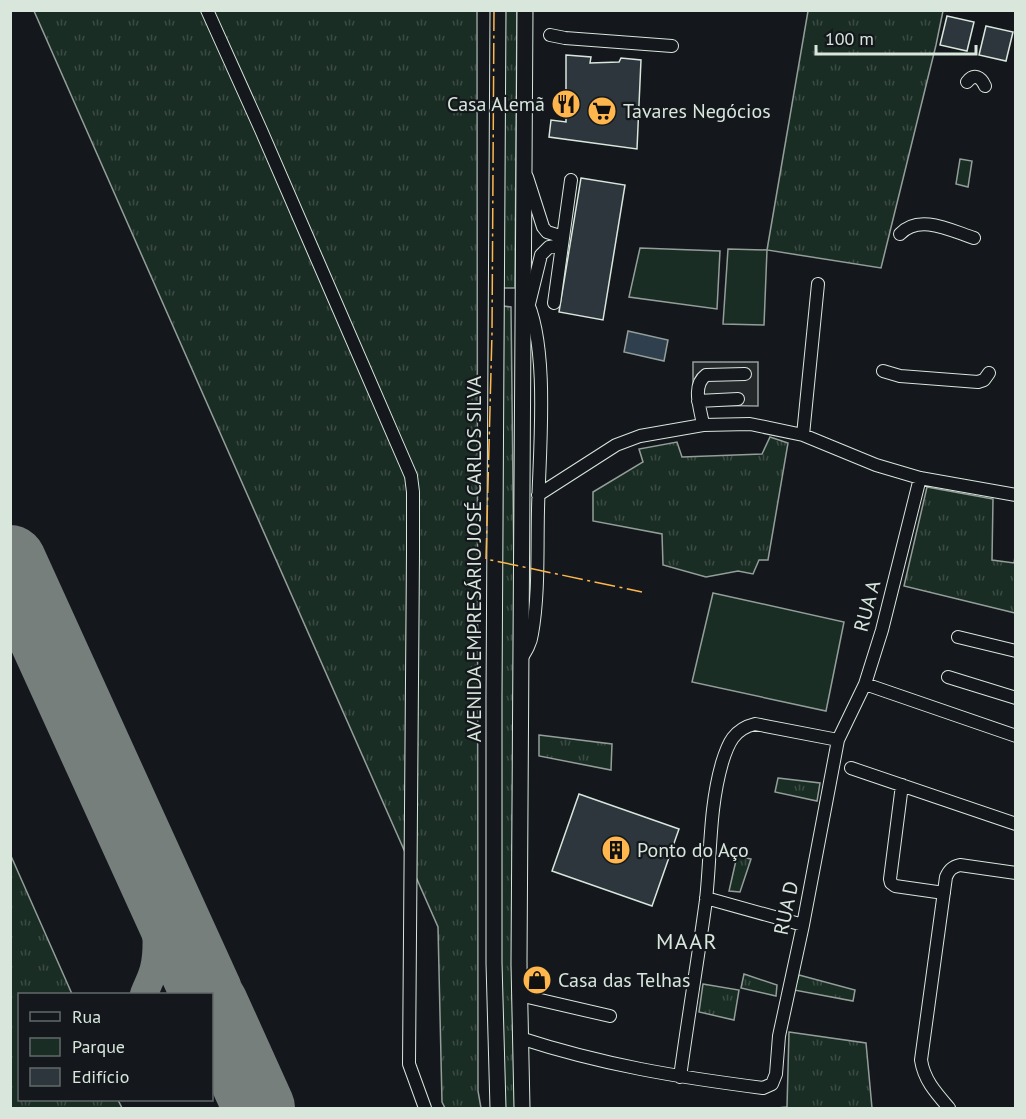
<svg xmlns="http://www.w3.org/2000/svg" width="1026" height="1119" viewBox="0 0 1026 1119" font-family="'PT Sans',sans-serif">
<defs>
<pattern id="grass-tufts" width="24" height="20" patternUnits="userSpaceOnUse" patternTransform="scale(1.5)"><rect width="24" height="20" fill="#1a2d24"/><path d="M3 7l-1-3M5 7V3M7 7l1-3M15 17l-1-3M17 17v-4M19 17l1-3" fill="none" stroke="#3b4b43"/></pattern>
</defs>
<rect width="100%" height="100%" fill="#14181c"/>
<path fill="url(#grass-tufts)" stroke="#939e99" stroke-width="1.5" d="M34,11H477L478,1091L481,1108H445L442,1102L438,927Z
M505,11H517L515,288H503Z
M808,11H943L936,45L881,268L767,250Z
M503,306L511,307L515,663L516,1108H505L500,1030V792Z
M770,437L788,443L768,560H759L753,574L738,571L706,577L663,565L662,534L593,521V492L643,462L639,449L677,442L682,457L762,454Z
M927,487L993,499L992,560L1014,563L1015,557V613L904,586Z
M539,735L612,744L611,770L539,756Z
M778,778L820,783L817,801L775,792Z
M11,856L72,994H20V1100H118L122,1108H11Z
M737,856L751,859L740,892L729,891Z
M744,974L777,985L776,996L741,988Z
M799,975L855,990L853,1001L794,990Z
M703,984L739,990L734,1020L699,1012Z
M789,1032L866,1043L872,1108H777L787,1107Z"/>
<path fill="#1a2d24" stroke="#939e99" stroke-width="1.5" d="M960,159L972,161L968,187L956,184Z
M640,248L720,251L717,309L629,297Z
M728,249L767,250L764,325L723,324Z
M713,593L844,622L826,711L692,682Z"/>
<path fill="#24282b" stroke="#939e99" stroke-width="1.5" d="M693,362H758V406L693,405Z"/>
<path fill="#2f3f4d" stroke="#939e99" stroke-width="1.5" d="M628,331L668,340L664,361L624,352Z"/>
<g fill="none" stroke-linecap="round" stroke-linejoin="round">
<path stroke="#767f7c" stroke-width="28" d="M132,832C145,869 163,930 154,968C152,977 147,986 144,994"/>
<path stroke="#767f7c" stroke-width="72" d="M10,561L207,994
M212,1004L259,1108"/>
</g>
<path fill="#2c363c" stroke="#d8e6dc" stroke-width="1.5" d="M947,16L974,22L967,51L940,45Z
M986,26L1013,32L1006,61L979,55Z
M566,55L591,57L590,63L619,62L621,58L641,60L637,149L549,137L551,120L566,122Z
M581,178L625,185L603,320L559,312Z
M579,794L679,829L652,906L552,871Z"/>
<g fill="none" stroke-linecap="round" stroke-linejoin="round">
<g stroke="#d8e6dc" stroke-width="14">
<path id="minor" d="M207,10L261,130L411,476L413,492V553L409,1064L425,1108
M550,35L565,38L672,46
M967,82C974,73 981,77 985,86
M527,177L543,227L547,232L563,237
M900,234C919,213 952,231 974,238
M554,303L571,180
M529,304L541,255L549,247L562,245
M883,371L900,376L978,382L984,380L989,373
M698,401L738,399
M703,425C701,410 691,386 706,375L745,374
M803,435L818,284
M538,495L616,445L640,436L703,425L750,424L803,435L876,465L920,478L1016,495
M958,637L1016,651
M521,659C526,651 531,643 532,634C539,595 537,550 538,510C539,455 550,345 525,297
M948,677L1016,698
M865,684L1016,736
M851,768L1016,824
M902,785L890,879L891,883L895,886L944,893
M706,898L803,925
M519,995L610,1016
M520,1038C603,1065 677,1077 763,1088L772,1084L776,1074L779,1036L803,925L838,740L865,684L882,630L920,478
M680,1077C688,1018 698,959 706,900C711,854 709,808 722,763C728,743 734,729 755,724L838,740
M949,1108C936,1093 924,1080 921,1060L946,877C949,870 952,867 960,865L1016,873"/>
</g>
<g stroke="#d8e6dc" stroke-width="17">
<path id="major" d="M498,1108L494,963V696L498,10
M522,1108L519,964L525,10"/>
</g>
<use href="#minor" stroke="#14181c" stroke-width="12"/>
<use href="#major" stroke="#14181c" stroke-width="15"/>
<path stroke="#ffb74d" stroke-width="1.5" stroke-dasharray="21 4.5 3 4.5" stroke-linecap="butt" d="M494,10L492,333L486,559L642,592"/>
</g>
<defs>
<g id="restaurant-disc" transform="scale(1.5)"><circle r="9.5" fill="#ffb74d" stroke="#14181c"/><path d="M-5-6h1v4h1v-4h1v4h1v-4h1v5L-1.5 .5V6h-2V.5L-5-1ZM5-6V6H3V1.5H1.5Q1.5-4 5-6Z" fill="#111"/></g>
<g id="supermarket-disc" transform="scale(1.5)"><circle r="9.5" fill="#ffb74d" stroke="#14181c"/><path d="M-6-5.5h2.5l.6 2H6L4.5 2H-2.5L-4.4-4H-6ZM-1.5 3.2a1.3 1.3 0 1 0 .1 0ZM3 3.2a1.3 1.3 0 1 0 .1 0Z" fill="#111"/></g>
<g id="building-disc" transform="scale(1.5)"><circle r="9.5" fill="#ffb74d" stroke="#14181c"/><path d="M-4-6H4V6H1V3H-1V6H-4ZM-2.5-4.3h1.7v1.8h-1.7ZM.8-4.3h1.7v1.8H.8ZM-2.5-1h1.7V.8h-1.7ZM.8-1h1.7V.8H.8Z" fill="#111"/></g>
<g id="shop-disc" transform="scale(1.5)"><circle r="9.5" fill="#ffb74d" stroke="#14181c"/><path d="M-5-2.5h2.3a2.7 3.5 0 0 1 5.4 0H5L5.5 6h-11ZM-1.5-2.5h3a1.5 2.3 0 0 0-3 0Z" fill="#111"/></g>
</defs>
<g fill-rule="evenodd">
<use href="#restaurant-disc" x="566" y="104"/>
<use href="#supermarket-disc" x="602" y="111"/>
<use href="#building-disc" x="616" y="850"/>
<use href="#shop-disc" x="537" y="980"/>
</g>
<g text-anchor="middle" stroke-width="4.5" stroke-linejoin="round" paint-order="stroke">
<g font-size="20" fill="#d8e6dc" stroke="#14181c" text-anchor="start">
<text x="545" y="111" text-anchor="end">Casa Alemã</text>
<text x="623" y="118">Tavares Negócios</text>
<text x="637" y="857">Ponto do Aço</text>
<text x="558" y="987">Casa das Telhas</text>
</g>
<g font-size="20" fill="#d8e6dc" stroke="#14181c">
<text transform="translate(474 559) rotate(-90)" y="7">AVENIDA EMPRESÁRIO JOSÉ CARLOS SILVA</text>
<text transform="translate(867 606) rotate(-75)" y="7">RUA A</text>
<text transform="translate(786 908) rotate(-78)" y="7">RUA D</text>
</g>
<g font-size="22" letter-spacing="1.5" fill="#d8e6dc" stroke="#14181c">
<text x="687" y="949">MAAR</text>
</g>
</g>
<rect width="1026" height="1119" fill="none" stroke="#d8e6dc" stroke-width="24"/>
<rect x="18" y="993" width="195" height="108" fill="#14181c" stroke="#626a69" stroke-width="1.5"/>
<rect x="30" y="1012" width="30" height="9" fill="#14181c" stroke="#626a69" stroke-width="1.5"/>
<text x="72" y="1023" font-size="18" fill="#d8e6dc">Rua</text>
<rect x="30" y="1038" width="30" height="18" fill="#1a2d24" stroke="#626a69" stroke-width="1.5"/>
<text x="72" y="1053" font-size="18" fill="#d8e6dc">Parque</text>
<rect x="30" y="1068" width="30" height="18" fill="#2c363c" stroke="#626a69" stroke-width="1.5"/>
<text x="72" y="1083" font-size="18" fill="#d8e6dc">Edifício</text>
<path d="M816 45v9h160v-9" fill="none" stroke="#d8e6dc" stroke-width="3"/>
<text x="825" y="45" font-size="18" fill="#d8e6dc" stroke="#14181c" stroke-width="4.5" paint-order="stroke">100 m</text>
</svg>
